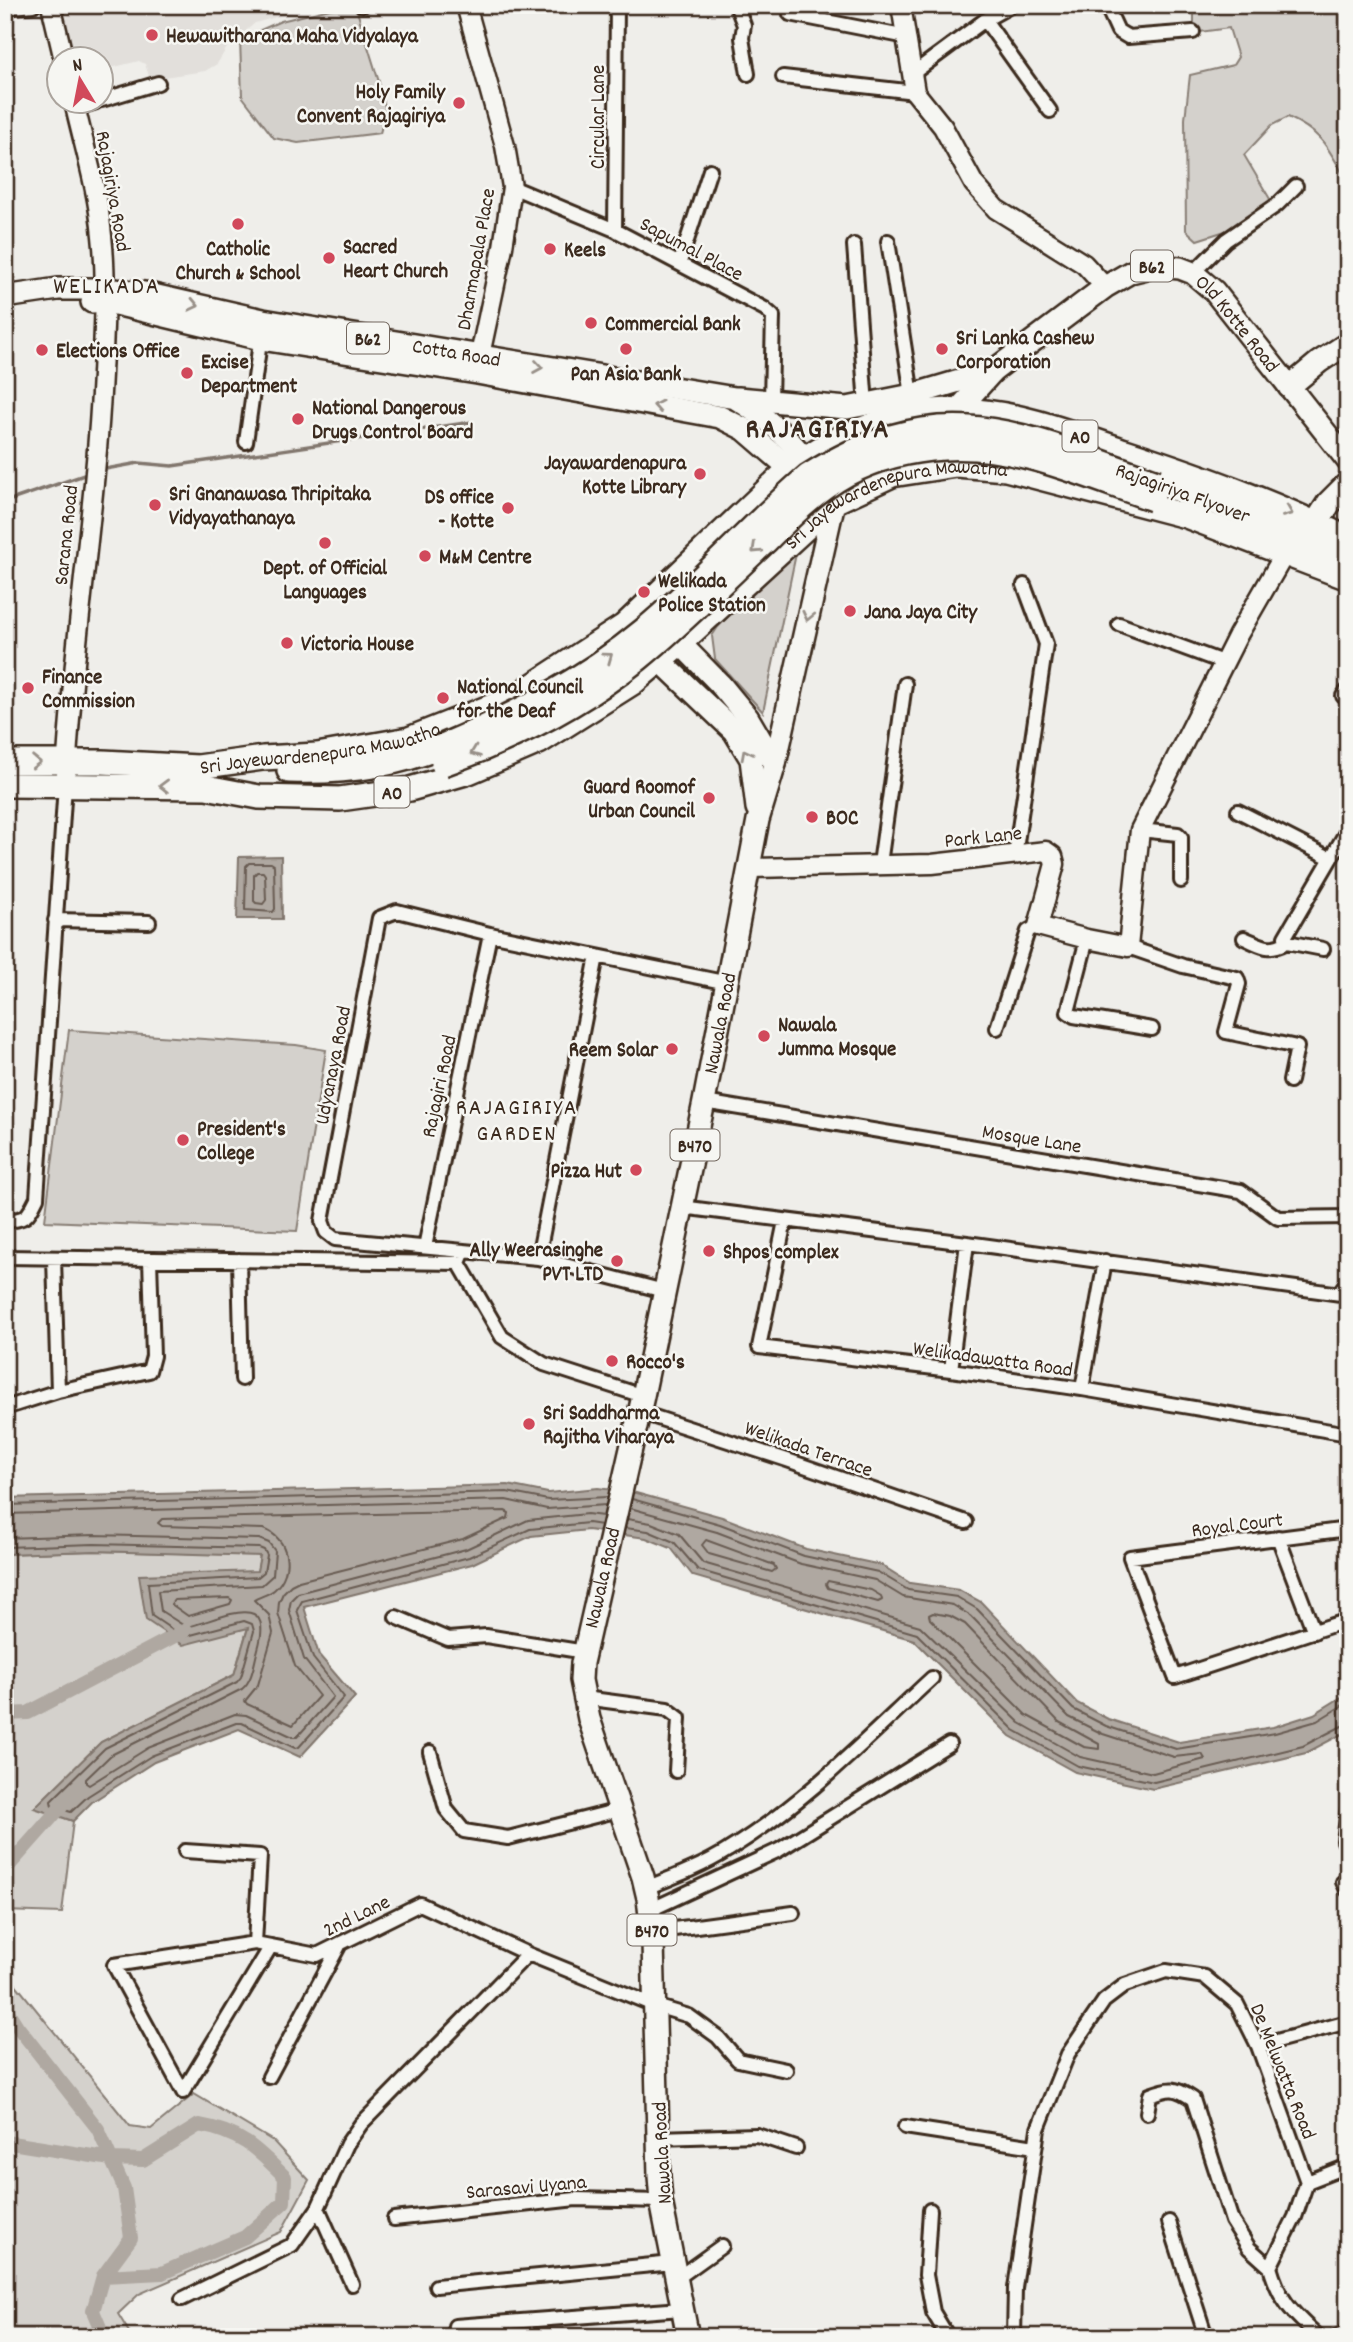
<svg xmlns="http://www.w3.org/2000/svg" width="1353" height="2342" viewBox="0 0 1353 2342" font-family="Dekko,sans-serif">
<rect width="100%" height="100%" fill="#efeeea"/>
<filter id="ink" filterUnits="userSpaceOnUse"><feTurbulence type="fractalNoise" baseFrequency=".0143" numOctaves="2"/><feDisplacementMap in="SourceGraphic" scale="14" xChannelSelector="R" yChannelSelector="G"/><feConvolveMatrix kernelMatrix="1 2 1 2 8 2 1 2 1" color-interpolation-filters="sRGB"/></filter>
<g filter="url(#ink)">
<path fill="#e2dfdb" d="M92,5H319L255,23L228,46L217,64L205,71L150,79L145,64L139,61L102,70V60L69,59L61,24L65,17Z"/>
<path fill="#d4d1cc" stroke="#887e75" stroke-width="2" d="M346,5H350L357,11L379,82L386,111L380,133L298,143L274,138L242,96L240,39L281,21Z
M1194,5H1348V176L1343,174C1326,144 1320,132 1288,117L1272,125L1244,155L1270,199L1263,219L1197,240L1186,230L1185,119L1190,75L1233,65L1238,57L1229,28L1200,32L1194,27Z
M798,544L763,712L715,659L712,636L718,627Z
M69,1030L296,1045L326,1050L297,1231L45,1221Z
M94,1551L260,1555L248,1627L234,1675L101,1742L35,1807L73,1821L62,1913L5,1911V1554Z
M5,1971L130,2126L151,2129L194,2094L273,2141L309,2180L281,2232L139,2294L118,2314L132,2337H5Z"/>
<path fill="#afa8a1" stroke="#81766d" stroke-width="2" d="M281,856L282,919H237L239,857Z
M508,1485L548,1493L598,1488L636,1493L722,1517L806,1549L881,1565L910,1583L959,1590L981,1602L1077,1703L1108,1719L1179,1742L1273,1727L1314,1714L1348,1693V1731L1306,1753L1153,1789L1075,1772L1010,1736L914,1640L693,1576L671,1548L646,1538L588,1530L531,1536L472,1564L304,1607L319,1655L355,1697L300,1757L239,1729L154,1762L92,1802L73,1821L34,1808L101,1742L234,1675L248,1628L183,1645L146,1620L139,1575L257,1571L260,1556L94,1551L5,1554V1498Z"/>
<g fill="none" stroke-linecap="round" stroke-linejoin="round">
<path stroke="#695c52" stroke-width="2" d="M249,863H271L274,865L275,909L273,912L245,910L246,866Z
M257,872H263L265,875L266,900L263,904L256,903L254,901V875Z
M632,1499L720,1524L804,1556L878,1572L908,1590L957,1597L977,1609L1073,1709L1106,1726L1176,1749L1275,1733L1317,1721L1348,1702
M5,1505L507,1492L548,1500L607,1497
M505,1511L509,1513L508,1518L463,1539L299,1581L291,1585L283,1593L279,1602L278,1613L295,1666L319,1696L293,1725L247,1704L245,1701L258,1685L273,1633L269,1615L254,1600C260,1596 268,1595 274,1590C295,1572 289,1537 263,1529L162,1526L158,1523L162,1519Z
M5,1514L506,1500L547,1509L606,1505
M627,1519L651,1523L679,1534L703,1563L920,1626L1020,1723L1080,1757L1153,1773L1205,1759L1202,1754L1174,1757L1103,1734L1069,1717L971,1616L953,1605L903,1597L875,1580L801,1564L717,1532L630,1508
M625,1528L648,1531L674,1542L698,1570L917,1634L1014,1730L1078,1766L1154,1782L1303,1746L1342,1726L1348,1725
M5,1538L94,1535L259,1539L269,1543L275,1551L273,1575L262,1585L158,1591L161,1611L186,1627C217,1621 276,1587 258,1649C254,1663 253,1680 242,1689L111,1755L86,1779V1783L89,1785L148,1748L235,1714L246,1715L293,1737H297L333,1697L304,1659L289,1610L291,1600L298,1593L466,1549L528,1520L587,1514L603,1516
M706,1540L774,1565L776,1569L772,1572L709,1554L702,1545Z
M5,1547L94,1544L259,1548L264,1550L267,1555L264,1572L258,1577L148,1583L152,1616L183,1637L244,1621L252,1624L254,1631L241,1677L237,1682L105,1748L51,1801L52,1806L71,1812L88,1796L151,1756L236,1723H242L295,1748L299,1747L344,1697L313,1658L297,1610L302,1601L469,1557L530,1529L588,1523L601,1525
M828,1581L871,1590L881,1596L882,1600L878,1602L828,1588L826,1584Z
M229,1598L232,1600L230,1604L188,1616L171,1604L174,1600Z
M933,1613L950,1616L965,1624L1059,1722L1099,1744V1749L1084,1747L1026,1715L930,1619L929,1615Z"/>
<path stroke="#81766d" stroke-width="3.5" d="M100,470L139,463L172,466L472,422
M5,502L90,473"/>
<path stroke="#afa8a1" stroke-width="14" d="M5,1714L28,1713L186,1630
M5,1870L67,1800
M5,2007L17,2026L98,2129L124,2188L131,2238L103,2276L93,2311L104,2337
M5,2142L111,2159L143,2160L199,2125C240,2132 256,2148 285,2177L284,2202L245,2237L162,2273L103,2276"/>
<g stroke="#3b2a1e" stroke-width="18">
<path id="street" d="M362,5H363
M736,5L744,25L742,38L748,74
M1106,5L1118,31L1128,37L1193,32
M5,8L33,5
M790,14L907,37
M985,20L1050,111
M912,74L985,20L1012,5
M783,77L915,92
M102,100L158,83
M75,108L96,102
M512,187L615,230L765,309L773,316L771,400
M615,230L617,5
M888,241L912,395
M854,245L866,405
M680,262L710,170
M1193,273L1226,240L1277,205L1296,186
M246,442L261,335
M1119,624L1225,663
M1343,696L1348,690
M1238,811L1330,858
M1140,830L1178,834L1181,837V881
M1015,856L1046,644L1024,585
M880,864L905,684
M55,920L149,922
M1244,938C1263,946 1268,952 1287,942
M1087,939L1068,1012L1074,1016L1152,1029
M1128,947L1183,966L1237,978L1239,984L1226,1032L1297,1047L1290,1081
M1323,949L1287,942L1285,937L1348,829
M997,1028L1028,931L1038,926
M704,1102L1241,1191L1278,1218L1348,1217
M681,1207L967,1243L1348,1295
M5,1221C27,1219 27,1218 37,1198L65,785
M785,1221L759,1347L951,1370L1082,1389L1348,1434
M425,1247L490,934
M5,1257L459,1263L464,1251
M54,1258L58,1391L149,1371L153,1356L150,1259
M538,1258L597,956
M239,1260L242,1379
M459,1263L502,1337L544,1364L643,1396
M664,1291L538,1258L335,1239L326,1232L322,1221L379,918L397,911L490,934L728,983
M1339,1293L1348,1281
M951,1370L967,1243
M1082,1389L1105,1261
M5,1408L58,1391
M639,1412L787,1460L966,1522
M1348,1529L1130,1557L1175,1677L1348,1620
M1278,1537L1314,1632
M396,1617L448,1639L486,1636L585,1652
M584,1698L667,1709L679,1718L676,1771
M430,1752L446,1809L464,1831L508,1838L619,1810
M1348,1810L1344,1841L1348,1848
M185,1851L260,1856L255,1943
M1343,1882L1348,1891
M646,1888C674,1877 703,1866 728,1850C804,1804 867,1738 932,1678
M650,1910L779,1850L949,1744
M652,1932L793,1913
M1258,2046L1348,2022
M269,2077L340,1944
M183,2092L114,1965L255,1943L317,1955L420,1904L528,1954L656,2006L689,2016L718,2037L738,2060L786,2070
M183,2092L271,1946
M1147,2113L1150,2095C1171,2087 1175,2087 1193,2099L1232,2221L1249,2248L1270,2267
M905,2127L1035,2147
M658,2138L757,2135L796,2148
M1307,2182L1348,2166
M318,2208L352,2284
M930,2210L926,2275L933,2312L948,2337
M394,2219L576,2199L661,2201
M1169,2222L1206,2337
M676,2279L722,2246
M436,2286L673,2263
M182,2299L292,2245L318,2208L347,2144L361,2124L528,1954
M455,2326L682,2309
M1014,2337L1015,2288L1038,2129L1068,2054L1104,2001L1125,1985L1166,1971L1205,1977L1237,2004L1258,2046L1307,2182L1295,2217L1270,2267C1280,2302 1293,2313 1319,2337
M1336,2337L1348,2331"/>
</g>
<g stroke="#3b2a1e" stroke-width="23">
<path id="secondary" d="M51,5L64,60
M466,5L505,146L512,187L503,247L477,369
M901,5L915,92L943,127L974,184L996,209L1084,264L1105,287
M66,775C73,640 96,508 102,374C104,329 107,281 102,236C98,191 84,146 74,102
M751,868L932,864L1046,851L1053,856L1055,864L1038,926L1087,939L1128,947L1140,830L1238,635L1284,555"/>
</g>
<g stroke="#3b2a1e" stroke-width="26">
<g id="primary">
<path id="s1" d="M5,297L58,289H104L144,293L263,320L735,398C765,416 794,442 814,471"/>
<path d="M92,302L103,301L261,339L477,373L720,417L744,429L801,478"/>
<path d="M1289,387L1319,362L1348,343"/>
<path d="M738,398L847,408L912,395L993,371"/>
<path id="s2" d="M957,411L993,371L1105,287L1131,272L1155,266L1180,268L1193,273L1214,291L1348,461"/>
<path d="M669,632L720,684L748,718L775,764"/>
<path d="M649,650L734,731L751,759L757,808"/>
<path id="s3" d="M688,2337L661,2201L659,2176L653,1942L648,1898L643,1877L589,1719L581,1680L582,1663L643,1396L704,1102L758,820L775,764L834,502"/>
</g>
</g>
<g stroke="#3b2a1e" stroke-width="28">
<g id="highway">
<path d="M1157,482L1221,505L1348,557"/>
<path d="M1316,523L1329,503L1348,484"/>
<path id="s4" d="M5,762H103L198,767L263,758L317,755L409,739L515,697L624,626L788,470C829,438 883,417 934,411C999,404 1066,431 1125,451C1201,476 1276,503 1348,539"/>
<path d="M289,771C340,773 393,766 440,747"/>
<path id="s5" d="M5,785L206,787L259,797L340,799L410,789L469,772L539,742L634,682L687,637L834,502L892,475L956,465L1006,469L1186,516L1348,578"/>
</g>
</g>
<use href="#street" stroke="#f6f6f2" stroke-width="12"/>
<use href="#secondary" stroke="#f6f6f2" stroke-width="18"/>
<use href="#primary" stroke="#f6f6f2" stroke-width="21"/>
<use href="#highway" stroke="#f6f6f2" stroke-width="23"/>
<g stroke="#3b2a1e" stroke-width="28" stroke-linecap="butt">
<path id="highway-bridge" d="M440,747C513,716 583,681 644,630C702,582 751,525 808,476C944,391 1020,434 1157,482
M443,764C514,739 579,706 638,659C683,623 724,580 766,541C791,516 816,491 847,474C877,458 910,450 944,448C1015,443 1086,476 1153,499"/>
</g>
<use href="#highway-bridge" stroke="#f6f6f2" stroke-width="23"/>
</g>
<defs><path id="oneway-chevron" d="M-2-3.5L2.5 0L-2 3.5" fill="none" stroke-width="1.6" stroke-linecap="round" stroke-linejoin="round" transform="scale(1.75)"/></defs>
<g stroke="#989088">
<use href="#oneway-chevron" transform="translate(194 305) rotate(13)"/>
<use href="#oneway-chevron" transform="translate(538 367) rotate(9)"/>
<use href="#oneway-chevron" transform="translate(658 406) rotate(-170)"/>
<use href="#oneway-chevron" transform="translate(1288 512) rotate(22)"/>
<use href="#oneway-chevron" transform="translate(756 549) rotate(137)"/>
<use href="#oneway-chevron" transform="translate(808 616) rotate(103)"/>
<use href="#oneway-chevron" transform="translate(608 657) rotate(-36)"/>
<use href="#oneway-chevron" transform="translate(475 752) rotate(159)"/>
<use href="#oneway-chevron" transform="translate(746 754) rotate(-117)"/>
<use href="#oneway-chevron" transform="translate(36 762) rotate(1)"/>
<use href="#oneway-chevron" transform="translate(164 786) rotate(-179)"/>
</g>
</g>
<g fill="#d1495b" stroke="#f6f6f2" stroke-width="2.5">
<circle cx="152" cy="35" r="7"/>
<circle cx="459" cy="103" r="7"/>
<circle cx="238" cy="224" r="7"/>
<circle cx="550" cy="249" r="7"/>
<circle cx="329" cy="258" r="7"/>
<circle cx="591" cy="323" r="7"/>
<circle cx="626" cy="349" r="7"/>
<circle cx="942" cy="349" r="7"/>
<circle cx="42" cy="350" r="7"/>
<circle cx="187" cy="373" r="7"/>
<circle cx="298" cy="419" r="7"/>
<circle cx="700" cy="474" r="7"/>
<circle cx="155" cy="505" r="7"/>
<circle cx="508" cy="508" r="7"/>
<circle cx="325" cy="543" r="7"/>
<circle cx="425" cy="556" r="7"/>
<circle cx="644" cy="592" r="7"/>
<circle cx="850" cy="611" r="7"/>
<circle cx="287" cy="643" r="7"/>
<circle cx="28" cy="688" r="7"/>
<circle cx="443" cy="698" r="7"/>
<circle cx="709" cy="798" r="7"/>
<circle cx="812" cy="817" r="7"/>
<circle cx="764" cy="1036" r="7"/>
<circle cx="672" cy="1049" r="7"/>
<circle cx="183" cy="1140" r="7"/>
<circle cx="636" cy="1170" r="7"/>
<circle cx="709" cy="1251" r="7"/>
<circle cx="617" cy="1261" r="7"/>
<circle cx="612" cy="1361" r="7"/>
<circle cx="529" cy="1424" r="7"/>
</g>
<g text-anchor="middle" stroke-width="5" stroke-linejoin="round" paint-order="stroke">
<g fill="#f6f6f2" stroke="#73675e" stroke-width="2">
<rect x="1131" y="250.5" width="42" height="31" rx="5"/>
<rect x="347" y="322.5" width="42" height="31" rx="5"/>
<rect x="1062.5" y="420.5" width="35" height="31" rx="5"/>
<rect x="374.5" y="776.5" width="35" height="31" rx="5"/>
<rect x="670.5" y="1129.5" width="49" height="31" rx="5"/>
<rect x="627.5" y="1914.5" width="49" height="31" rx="5"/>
</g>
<g font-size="19" font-weight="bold" fill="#3b2a1e">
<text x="1152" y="273">B62</text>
<text x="368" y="345">B62</text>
<text x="1080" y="443">A0</text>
<text x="392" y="799">A0</text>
<text x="695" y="1152">B470</text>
<text x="652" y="1937">B470</text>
</g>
<g font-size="21" font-weight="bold" fill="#3b2a1e" stroke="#f6f6f2" text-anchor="start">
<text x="166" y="42">Hewawitharana Maha Vidyalaya</text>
<text x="445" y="98" text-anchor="end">Holy Family<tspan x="445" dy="24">Convent Rajagiriya</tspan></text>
<text x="343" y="253">Sacred<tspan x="343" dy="24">Heart Church</tspan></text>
<text x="238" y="255" text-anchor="middle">Catholic<tspan x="238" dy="24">Church &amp; School</tspan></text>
<text x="564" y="256">Keels</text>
<text x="605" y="330">Commercial Bank</text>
<text x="956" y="344">Sri Lanka Cashew<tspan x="956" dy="24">Corporation</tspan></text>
<text x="56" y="357">Elections Office</text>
<text x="201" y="368">Excise<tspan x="201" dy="24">Department</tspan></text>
<text x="626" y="380" text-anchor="middle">Pan Asia Bank</text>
<text x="312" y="414">National Dangerous<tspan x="312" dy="24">Drugs Control Board</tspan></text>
<text x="686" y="469" text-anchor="end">Jayawardenapura<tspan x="686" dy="24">Kotte Library</tspan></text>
<text x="169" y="500">Sri Gnanawasa Thripitaka<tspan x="169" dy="24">Vidyayathanaya</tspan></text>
<text x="494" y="503" text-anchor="end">DS office<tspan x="494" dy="24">- Kotte</tspan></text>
<text x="439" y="563">M&amp;M Centre</text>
<text x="325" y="574" text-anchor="middle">Dept. of Official<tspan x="325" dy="24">Languages</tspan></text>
<text x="658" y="587">Welikada<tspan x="658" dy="24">Police Station</tspan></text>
<text x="864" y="618">Jana Jaya City</text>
<text x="301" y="650">Victoria House</text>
<text x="42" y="683">Finance<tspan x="42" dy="24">Commission</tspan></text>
<text x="457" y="693">National Council<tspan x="457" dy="24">for the Deaf</tspan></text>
<text x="695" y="793" text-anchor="end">Guard Roomof<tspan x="695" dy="24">Urban Council</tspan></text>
<text x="826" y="824">BOC</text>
<text x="778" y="1031">Nawala<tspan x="778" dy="24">Jumma Mosque</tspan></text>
<text x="658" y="1056" text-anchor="end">Reem Solar</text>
<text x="197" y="1135">President's<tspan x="197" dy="24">College</tspan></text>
<text x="622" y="1177" text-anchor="end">Pizza Hut</text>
<text x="603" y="1256" text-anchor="end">Ally Weerasinghe<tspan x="603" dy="24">PVT LTD</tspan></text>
<text x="723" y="1258">Shpos complex</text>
<text x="626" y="1368">Rocco's</text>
<text x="543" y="1419">Sri Saddharma<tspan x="543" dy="24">Rajitha Viharaya</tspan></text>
</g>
<g font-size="21" fill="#3b2a1e" stroke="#f6f6f2">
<text transform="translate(597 117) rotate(-90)" y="7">Circular Lane</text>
<text transform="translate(114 191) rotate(80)" y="7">Rajagiriya Road</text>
<text transform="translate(692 248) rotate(28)" y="7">Sapumal Place</text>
<text transform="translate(475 259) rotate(-80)" y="7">Dharmapala Place</text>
<text dy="7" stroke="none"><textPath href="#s2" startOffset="355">Old Kotte Road</textPath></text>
<text dy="7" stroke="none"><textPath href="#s1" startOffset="458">Cotta Road</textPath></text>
<text transform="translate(1183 492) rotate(20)" y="7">Rajagiriya Flyover</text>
<text dy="7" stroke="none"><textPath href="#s5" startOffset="984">Sri Jayewardenepura Mawatha</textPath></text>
<text transform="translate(65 535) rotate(-84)" y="7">Sarana Road</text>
<text dy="7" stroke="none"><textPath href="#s4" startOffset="317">Sri Jayewardenepura Mawatha</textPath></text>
<text transform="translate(983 836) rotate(-6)" y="7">Park Lane</text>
<text dy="7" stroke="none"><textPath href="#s3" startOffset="1342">Nawala Road</textPath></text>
<text transform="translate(332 1065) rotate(-79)" y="7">Udyanaya Road</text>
<text transform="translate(438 1086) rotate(-78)" y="7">Rajagiri Road</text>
<text transform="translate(1032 1138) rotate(9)" y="7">Mosque Lane</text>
<text transform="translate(993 1358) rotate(8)" y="7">Welikadawatta Road</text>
<text transform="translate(809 1448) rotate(19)" y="7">Welikada Terrace</text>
<text transform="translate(1237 1524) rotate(-7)" y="7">Royal Court</text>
<text dy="7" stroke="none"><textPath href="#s3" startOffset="775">Nawala Road</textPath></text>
<text transform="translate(356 1915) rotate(-26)" y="7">2nd Lane</text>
<text transform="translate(1284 2071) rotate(68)" y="7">De Melwatta Road</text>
<text transform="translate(661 2153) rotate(-93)" y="7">Nawala Road</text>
<text transform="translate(526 2186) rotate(-5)" y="7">Sarasavi Uyana</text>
</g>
<g font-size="23" letter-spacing="2" fill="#3b2a1e" stroke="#f6f6f2">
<text x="517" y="1114">RAJAGIRIYA<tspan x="517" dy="26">GARDEN</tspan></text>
</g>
<g font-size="24" letter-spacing="2" fill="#3b2a1e" stroke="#f6f6f2">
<text x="107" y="293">WELIKADA</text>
</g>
<g font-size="28" font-weight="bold" letter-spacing="2" fill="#3b2a1e" stroke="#f6f6f2">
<text x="818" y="437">RAJAGIRIYA</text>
</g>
</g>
<rect width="1353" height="2342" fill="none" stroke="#f6f6f2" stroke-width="28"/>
<rect x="14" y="14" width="1325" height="2314" fill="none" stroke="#3b2a1e" stroke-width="2.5" filter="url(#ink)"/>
<g transform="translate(80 80) rotate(350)"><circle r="33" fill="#f6f6f2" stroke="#aba49d" stroke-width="2"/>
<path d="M0-5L12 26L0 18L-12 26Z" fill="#d1495b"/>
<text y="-10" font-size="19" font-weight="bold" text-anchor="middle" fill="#3b2a1e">N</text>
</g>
</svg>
